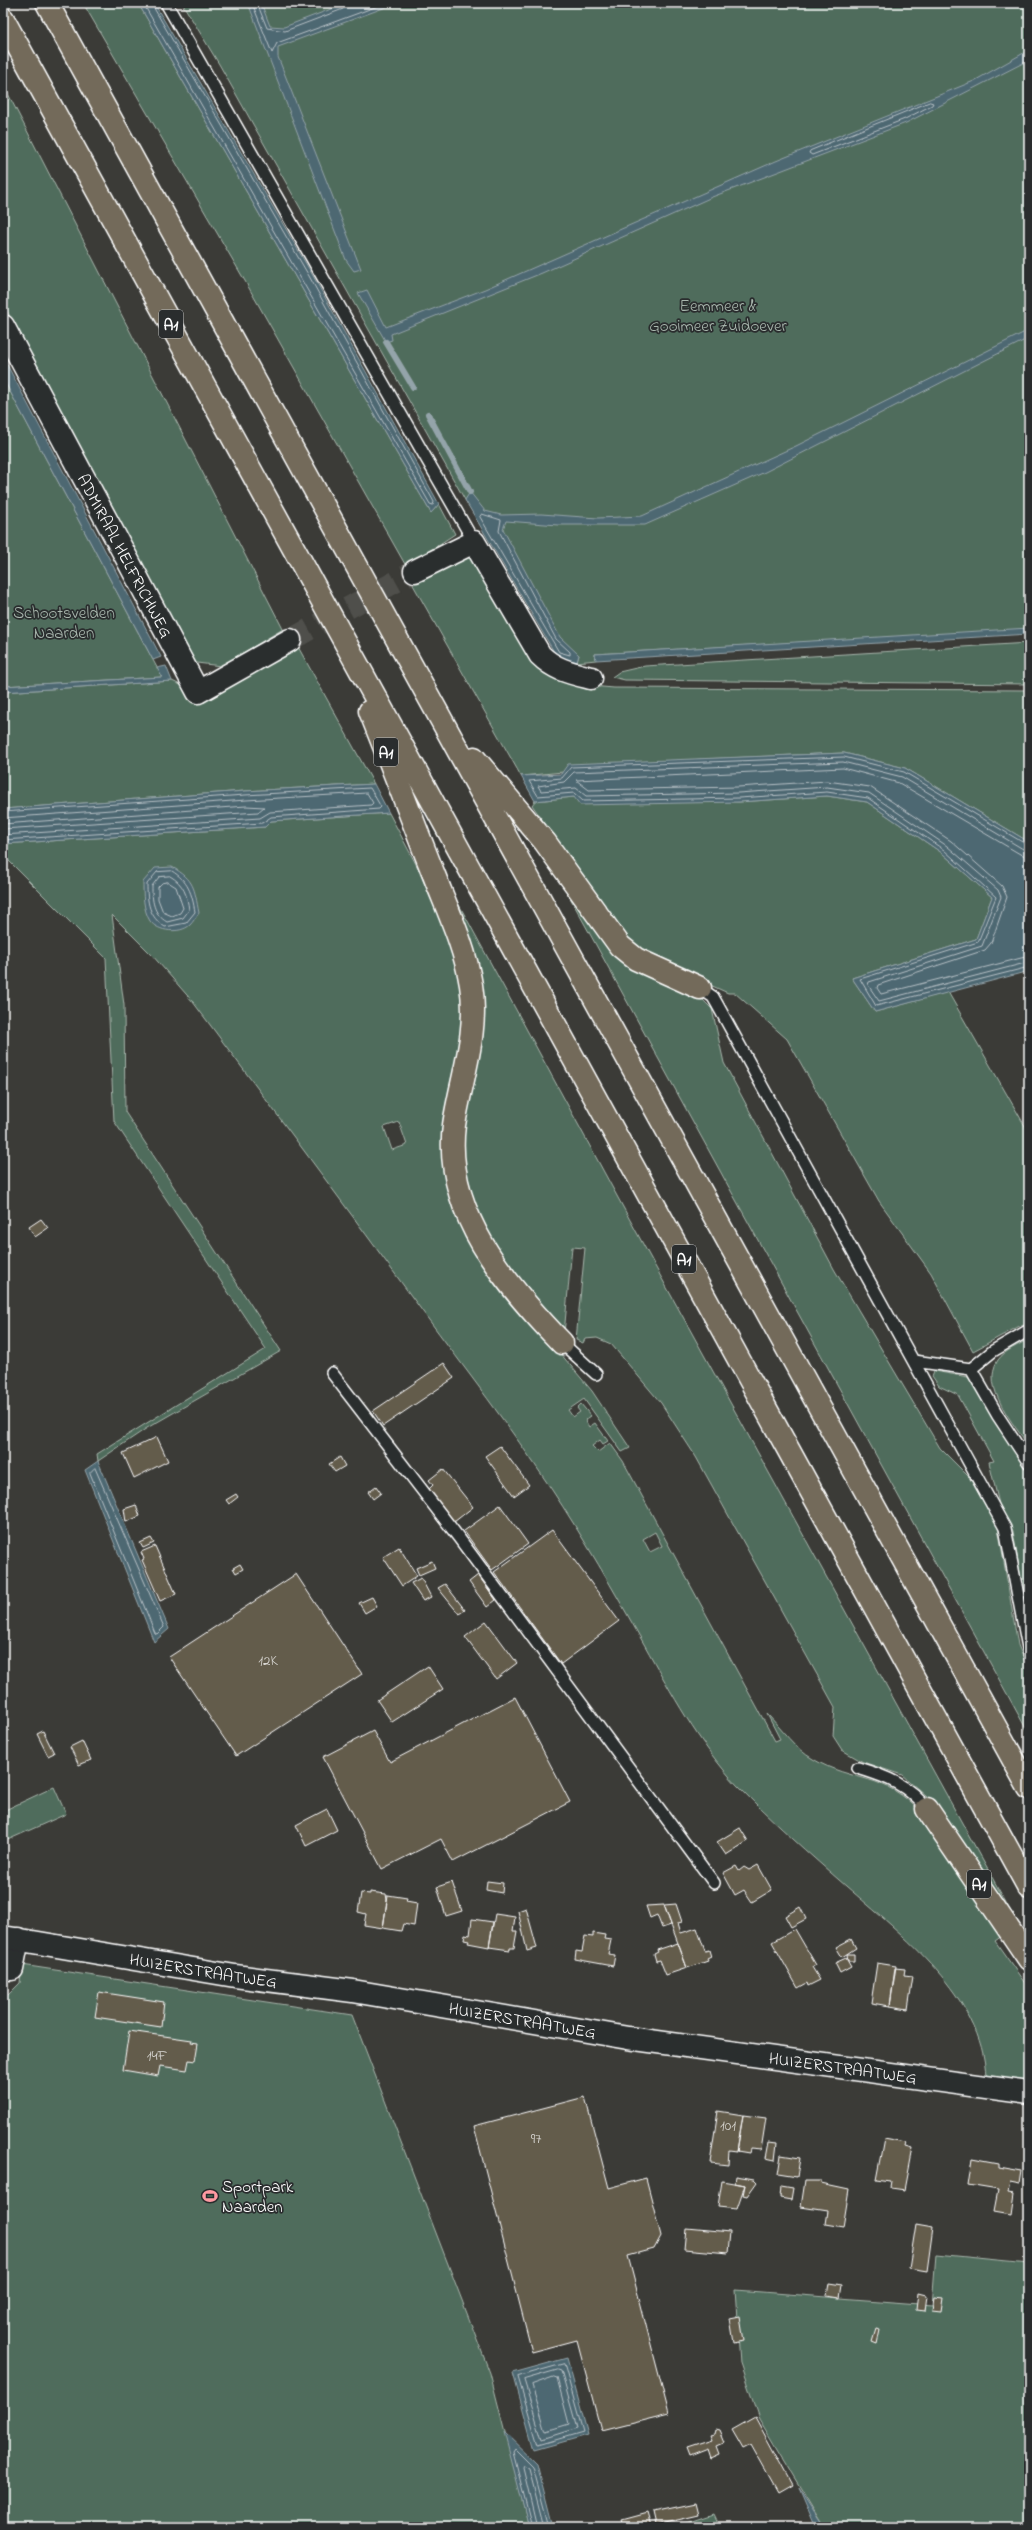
<svg xmlns="http://www.w3.org/2000/svg" width="1032" height="2530" viewBox="0 0 1032 2530" font-family="'Indie Flower',sans-serif">
<rect width="100%" height="100%" fill="#3b3b37"/>
<filter id="ink" filterUnits="userSpaceOnUse"><feTurbulence type="fractalNoise" baseFrequency=".025" numOctaves="2"/><feDisplacementMap in="SourceGraphic" scale="8" xChannelSelector="R" yChannelSelector="G"/><feConvolveMatrix kernelMatrix="1 2 1 2 8 2 1 2 1" color-interpolation-filters="sRGB"/></filter>
<g filter="url(#ink)">
<path fill="#506c5b" stroke="#a8b6ad" fill-rule="evenodd" d="M83,3H138L431,513L439,504L455,534L406,566L245,281Z
M182,3H1029V629L595,654L596,660L577,662L579,655L560,654L465,500L219,64Z
M3,84L283,629L221,666L189,662L3,303Z
M3,378L6,384L162,677L3,686Z
M465,555L483,566L525,641L591,686L614,688L1029,690V842L905,768L844,753L701,759L521,776L412,583Z
M1029,643V684L625,680L612,677L619,672L645,666Z
M297,645L374,784L245,791L3,809V692L172,681L205,696Z
M827,796L867,802L942,853L992,897L976,939L852,978L875,1012L948,992L1029,1133V1321L973,1351L931,1273L879,1201L787,1039L735,993H728L652,959L630,945L532,805L535,801L574,797L739,802Z
M389,813L417,866L446,934L457,965L462,996V1030L445,1162L560,1353L592,1391L630,1448L622,1452L584,1399L568,1410L573,1417L580,1412L577,1408L581,1404L591,1416L585,1420L589,1427L595,1423L608,1441L603,1444L600,1440L592,1446L598,1452L610,1443L623,1461L775,1741L780,1739L767,1714C782,1729 795,1749 813,1759C853,1783 885,1772 921,1813L1002,1936L995,1941L1029,1989V2084L986,2077C983,1996 902,1935 846,1886C809,1854 771,1820 737,1785C698,1743 672,1694 644,1644C614,1591 584,1538 550,1487C510,1427 466,1370 423,1312C347,1208 270,1105 193,1002L152,955L112,915L124,1005L125,1112L281,1351L147,1428L98,1461L97,1454L266,1349L114,1121L106,958L3,855V844L265,827L271,821ZM399,1122L407,1145L392,1150L384,1127ZM655,1532L662,1546L650,1552L643,1539Z
M444,877L656,1268L1020,1928L926,1796L902,1775L863,1762L842,1750L833,1736L835,1707L696,1457L661,1403L611,1344L597,1338L585,1339L583,1343L576,1340L585,1248L572,1247L564,1334L543,1313L476,1220L460,1154L476,1054Z
M562,883L611,946L697,994L712,1009L724,1063L834,1269L940,1448L969,1477L998,1527L1018,1645L1029,1672V1734Z
M1029,1339V1446C1015,1426 980,1386 998,1360C1005,1350 1019,1345 1029,1339Z
M934,1371L968,1377L1029,1474V1627L1013,1531L999,1504L989,1462L994,1461L958,1395L939,1386L932,1376Z
M54,1787L66,1814L3,1842V1811Z
M22,1965L352,2015L490,2373L529,2527H3V2000L20,1983Z
M936,2254L1029,2263V2527H824L759,2419L740,2363L735,2290L932,2305Z
M714,2514L720,2527H675Z"/>
<path fill="#4d6772" stroke="#94a4aa" d="M138,3H154L312,274L439,504L431,513Z
M248,3H261L270,26L284,27L347,3H397L278,47V57L361,269L354,271L346,260Z
M1029,50V60L906,123L712,197L542,273L391,334L392,340L386,342L358,293L367,290L386,327L485,289L776,161L974,81Z
M1029,330V338L765,472L645,525H558L506,521L503,529L560,637L579,655L577,662L557,657L465,500L470,492L485,511L501,515L541,514L598,518L642,516L796,446Z
M3,357L161,657L153,660L6,384L3,378Z
M1029,628V634L596,660L595,654Z
M166,666L172,681L3,692V686L162,677L157,668Z
M844,753L905,768L1029,842V971L875,1012L852,978L976,939L992,897L942,853L867,802L827,796L739,802L580,805L574,797L535,801L521,776L561,774L568,764Z
M374,784L389,813L271,821L265,827L3,844V809L245,791Z
M172,867C195,880 194,888 199,913C196,917 193,922 190,925C180,934 158,932 150,921C143,910 143,894 143,882L155,868Z
M98,1461L169,1629L154,1642L85,1470Z
M567,2358L588,2435L534,2450L513,2373Z
M504,2432L537,2464L553,2527H529Z
M798,2487L824,2527H815Z"/>
<g fill="none" stroke-linecap="round" stroke-linejoin="round">
<path stroke="#b8c2c7" stroke-width="1" d="M143,3L430,504L433,505L434,502L309,276L151,3
M252,3L272,53L277,43L386,3
M257,3L267,28L285,31L343,9L346,3
M930,102L933,103L932,105L905,119L812,155L809,153L810,151Z
M482,514L501,520L499,531L556,639L570,652V655L559,652L480,517Z
M3,812L245,795L370,788L381,807L379,809L271,817L262,823L3,840
M3,818L246,800L367,793L373,803L371,805L270,812L260,818L3,835
M3,824L246,806L264,807L258,812L3,829
M1029,846L904,772L844,757L571,767L562,778L529,781L538,796L574,793L583,801L739,798L827,792L868,798L944,850L996,897L978,942L860,979L876,1006L1029,967
M1029,851L1023,849L902,777L843,762L574,772L564,782L538,786L541,791L576,788L586,796L738,793L827,787L869,793L947,846L998,890L1001,897L982,946L869,982L868,985L879,1001L1029,962
M1029,857L1020,854L899,783L843,768L576,780L589,790L738,787L827,781L870,787L951,841L1002,886L1007,897L991,943L985,950L878,985L877,988L881,994L1029,956
M172,871C188,881 192,893 195,912L186,923L165,927C149,917 147,902 147,884L157,872Z
M170,876C184,884 187,895 189,910L183,918L167,922C153,914 152,900 152,886L159,877Z
M168,882L176,887L183,908L180,913L172,916L163,912L158,899V887L162,883Z
M95,1468L164,1627L157,1634L155,1633L90,1473Z
M564,2364L583,2432L538,2445L518,2377Z
M558,2370L561,2371L577,2428L542,2439L524,2380Z
M554,2377L557,2378L569,2424L546,2431L532,2385Z
M532,2527L513,2452L515,2449L533,2467L549,2527
M537,2527L523,2468L524,2466L529,2469L544,2527"/>
<path stroke="#94a4aa" stroke-width="6" d="M386,342L413,387
M428,414L470,492"/>
</g>
<path fill="#645b4c" stroke="#fff" d="M41,1219L48,1228L35,1237L29,1227Z
M444,1363L454,1378L383,1426L373,1411Z
M157,1437L168,1461L134,1478L123,1453Z
M500,1446L529,1485L514,1496L485,1456Z
M340,1457L345,1466L335,1472L329,1464Z
M443,1469L473,1507L454,1522L428,1490L433,1485L429,1480Z
M376,1486L381,1493L373,1499L368,1492Z
M236,1494L238,1497L229,1504L226,1500Z
M136,1505L140,1516L126,1522L124,1509Z
M500,1505L528,1544L492,1570L464,1531Z
M552,1530L619,1621L561,1664L494,1572Z
M151,1538L154,1543L143,1548L140,1543Z
M155,1546L176,1594L160,1601L142,1560L144,1559L141,1552Z
M399,1547L417,1576L402,1586L383,1557Z
M432,1561L435,1568L419,1575L416,1568Z
M240,1564L243,1569L236,1573L233,1568Z
M296,1574L362,1674L236,1756L169,1657Z
M478,1575L496,1600L487,1607L469,1582Z
M421,1578L431,1597L423,1601L411,1583Z
M445,1584L465,1610L459,1614L438,1588Z
M372,1597L377,1606L365,1613L359,1603Z
M486,1621L517,1663L496,1679L465,1637Z
M428,1666L443,1689L392,1722L377,1700Z
M515,1697L570,1802L453,1862L441,1839L382,1869L323,1757L373,1731L390,1762Z
M43,1731L54,1753L48,1756L37,1734Z
M82,1741L91,1760L79,1765L70,1747Z
M327,1809L337,1830L306,1846L296,1825Z
M740,1828L748,1841L726,1855L717,1842Z
M758,1865L772,1890L752,1902L744,1890L735,1895L723,1873L736,1866L739,1871L744,1867L749,1870Z
M487,1881L503,1883L502,1893L486,1890Z
M452,1882L462,1911L446,1916L437,1887Z
M370,1892L386,1894L387,1900L383,1928L364,1925L366,1914L358,1912L361,1893L370,1894Z
M388,1895L407,1898L406,1901L417,1903L414,1926L403,1924L401,1931L383,1928Z
M676,1904L682,1922L678,1923L681,1933L697,1928L705,1951L709,1950L711,1957L707,1959L708,1961L687,1968L664,1905Z
M664,1905L671,1925L662,1928L657,1915L650,1918L646,1906Z
M800,1907L806,1919L791,1927L785,1916Z
M526,1908L537,1948L527,1951L518,1911Z
M495,1914L515,1917L513,1931H517L514,1948H510V1950L489,1947Z
M472,1919L493,1922L489,1947L468,1943L469,1941L464,1940L465,1934L470,1935Z
M795,1929L816,1965L812,1967L820,1980L808,1986L807,1983L798,1988L772,1942Z
M593,1933L605,1935L604,1939L611,1940L608,1954L615,1955L613,1966L575,1959L576,1951L582,1952L585,1936L593,1937Z
M851,1939L856,1948L842,1957L836,1947Z
M678,1943L687,1968L666,1975L660,1960L656,1961L654,1954L658,1952L657,1950Z
M847,1954H854V1961H848Z
M846,1958L851,1967L840,1973L835,1963Z
M877,1963L896,1966L890,2006L871,2003Z
M895,1968L905,1969L904,1975L913,1976L908,2009L890,2006Z
M99,1992L164,2002L161,2027L95,2017Z
M129,2031L192,2040L191,2042L198,2043L195,2061L189,2060L187,2070L160,2066L158,2076L123,2070Z
M585,2097L609,2188L646,2178L661,2236L654,2249L628,2256L669,2414L601,2431L577,2340L532,2352L474,2126Z
M718,2111L743,2115L737,2151L729,2150L728,2165L710,2163Z
M743,2115L766,2118L761,2150L750,2149L749,2153L737,2151Z
M884,2138L906,2142L905,2146L912,2148L904,2190L890,2188L891,2182L876,2180Z
M769,2142L777,2143L775,2160L766,2158Z
M781,2155L800,2158L797,2177L778,2174Z
M972,2158L999,2163V2167L1022,2171L1020,2184L1010,2182L1008,2192L1014,2193L1011,2214L994,2211L998,2190L968,2185Z
M736,2176L754,2179L757,2182L747,2196L743,2195L745,2185L735,2183Z
M722,2181L745,2185L737,2208L718,2206Z
M805,2181H821V2184L849,2190L843,2227L825,2224L827,2211L801,2207Z
M781,2186L793,2188L791,2200L780,2198Z
M916,2224L933,2227L927,2271L909,2268Z
M686,2228L730,2232L728,2253L684,2249Z
M829,2283L842,2285L840,2298L827,2296Z
M918,2293L926,2295L924,2311L916,2310Z
M934,2296L943,2297L941,2311L932,2310Z
M740,2316L744,2341L734,2343L730,2318Z
M876,2329L880,2330L877,2344L872,2342Z
M755,2417L792,2485L778,2493L751,2445L743,2449L732,2430Z
M715,2430L719,2431L724,2443L717,2446L720,2454L711,2458L708,2449L690,2456L687,2448L712,2440L710,2435L714,2434Z
M696,2503L699,2515L656,2525L653,2512Z
M647,2513L651,2527H623L621,2520Z"/>
<g fill="none" stroke-linecap="round" stroke-linejoin="round">
<path stroke="#4f4f4b" stroke-width="22" stroke-dasharray="22 11" stroke-linecap="butt" d="M290,640L415,571"/>
<g stroke="#fff" stroke-width="14">
<path id="service" d="M166,3L474,542
M700,988L713,997L717,1004L1005,1528L1029,1653
M562,1343L596,1374
M914,1361L971,1369L993,1351L1029,1330
M971,1369L998,1416L1029,1463
M332,1373L459,1538L714,1883
M858,1768C888,1777 908,1785 927,1809"/>
</g>
<g stroke="#fff" stroke-width="25">
<g id="minor">
<path id="s1" d="M3,326L198,692L290,640"/>
<path d="M415,571L474,542L540,655C555,670 571,673 591,678"/>
<path d="M3,1968L12,1969L18,1939"/>
</g>
</g>
<g stroke="#fff" stroke-width="25">
<g id="tertiary">
<path id="s2" d="M3,1937L235,1976L353,1991L628,2038L1029,2093"/>
</g>
</g>
<g stroke="#fff" stroke-width="25">
<path id="motorway" d="M47,3L1029,1788
M3,19L1029,1888
M370,711C392,765 412,820 434,875C448,911 465,947 471,985C479,1033 461,1078 454,1125C443,1212 506,1285 562,1343
M474,758L545,842L620,946L636,959L700,988
M927,1809L1029,1959"/>
</g>
<use href="#service" stroke="#2a2d2e" stroke-width="11"/>
<use href="#minor" stroke="#2a2d2e" stroke-width="22"/>
<use href="#tertiary" stroke="#2a2d2e" stroke-width="22"/>
<use href="#motorway" stroke="#736b5a" stroke-width="22"/>
</g>
</g>
<defs>
<g id="stadium-bare" transform="scale(1.2)"><path d="M0-5a6.5 5 0 1 0 0 10a6.5 5 0 1 0 0-10ZM-3.5-1.8h7v3.6h-7Z" fill="#ff9aa2" stroke="#2a2d2e" stroke-width="2.5" paint-order="stroke"/></g>
</defs>
<g fill-rule="evenodd">
<use href="#stadium-bare" x="210" y="2196"/>
</g>
<g text-anchor="middle" stroke-width="3.5" stroke-linejoin="round" paint-order="stroke">
<g font-size="15" fill="#d8d6d2">
<text x="268" y="1665">12K</text>
<text x="157" y="2060">14F</text>
<text x="728" y="2130">101</text>
<text x="536" y="2143">97</text>
</g>
<g fill="#2a2d2e" stroke="#bfc0c0" stroke-width="1">
<rect x="159" y="310" width="24" height="28" rx="3"/>
<rect x="374" y="738" width="24" height="28" rx="3"/>
<rect x="672" y="1245" width="24" height="28" rx="3"/>
<rect x="967" y="1870" width="24" height="28" rx="3"/>
</g>
<g font-size="16" font-weight="bold" fill="#fff">
<text x="171" y="330">A1</text>
<text x="386" y="758">A1</text>
<text x="684" y="1265">A1</text>
<text x="979" y="1890">A1</text>
</g>
<g font-size="17" fill="#a8b6ad" stroke="#2a2d2e">
<text x="718" y="311">Eemmeer &amp;<tspan x="718" dy="20">Gooimeer Zuidoever</tspan></text>
<text x="64" y="618">Schootsvelden<tspan x="64" dy="20">Naarden</tspan></text>
</g>
<g font-size="17" fill="#fff" stroke="#2a2d2e">
<text dy="6" stroke="none"><textPath href="#s1" startOffset="260">ADMIRAAL HELFRICHWEG</textPath></text>
<text dy="6" stroke="none"><textPath href="#s2" startOffset="203">HUIZERSTRAATWEG</textPath></text>
<text dy="6" stroke="none"><textPath href="#s2" startOffset="526">HUIZERSTRAATWEG</textPath></text>
<text dy="6" stroke="none"><textPath href="#s2" startOffset="850">HUIZERSTRAATWEG</textPath></text>
</g>
<g font-size="17" fill="#fff" stroke="#2a2d2e" text-anchor="start">
<text x="222" y="2192">Sportpark<tspan x="222" dy="20">Naarden</tspan></text>
</g>
</g>
<rect width="1032" height="2530" fill="none" stroke="#2a2d2e" stroke-width="16"/>
<rect x="8" y="8" width="1016" height="2514" fill="none" stroke="#fff" stroke-width="1.5" filter="url(#ink)"/>
</svg>
